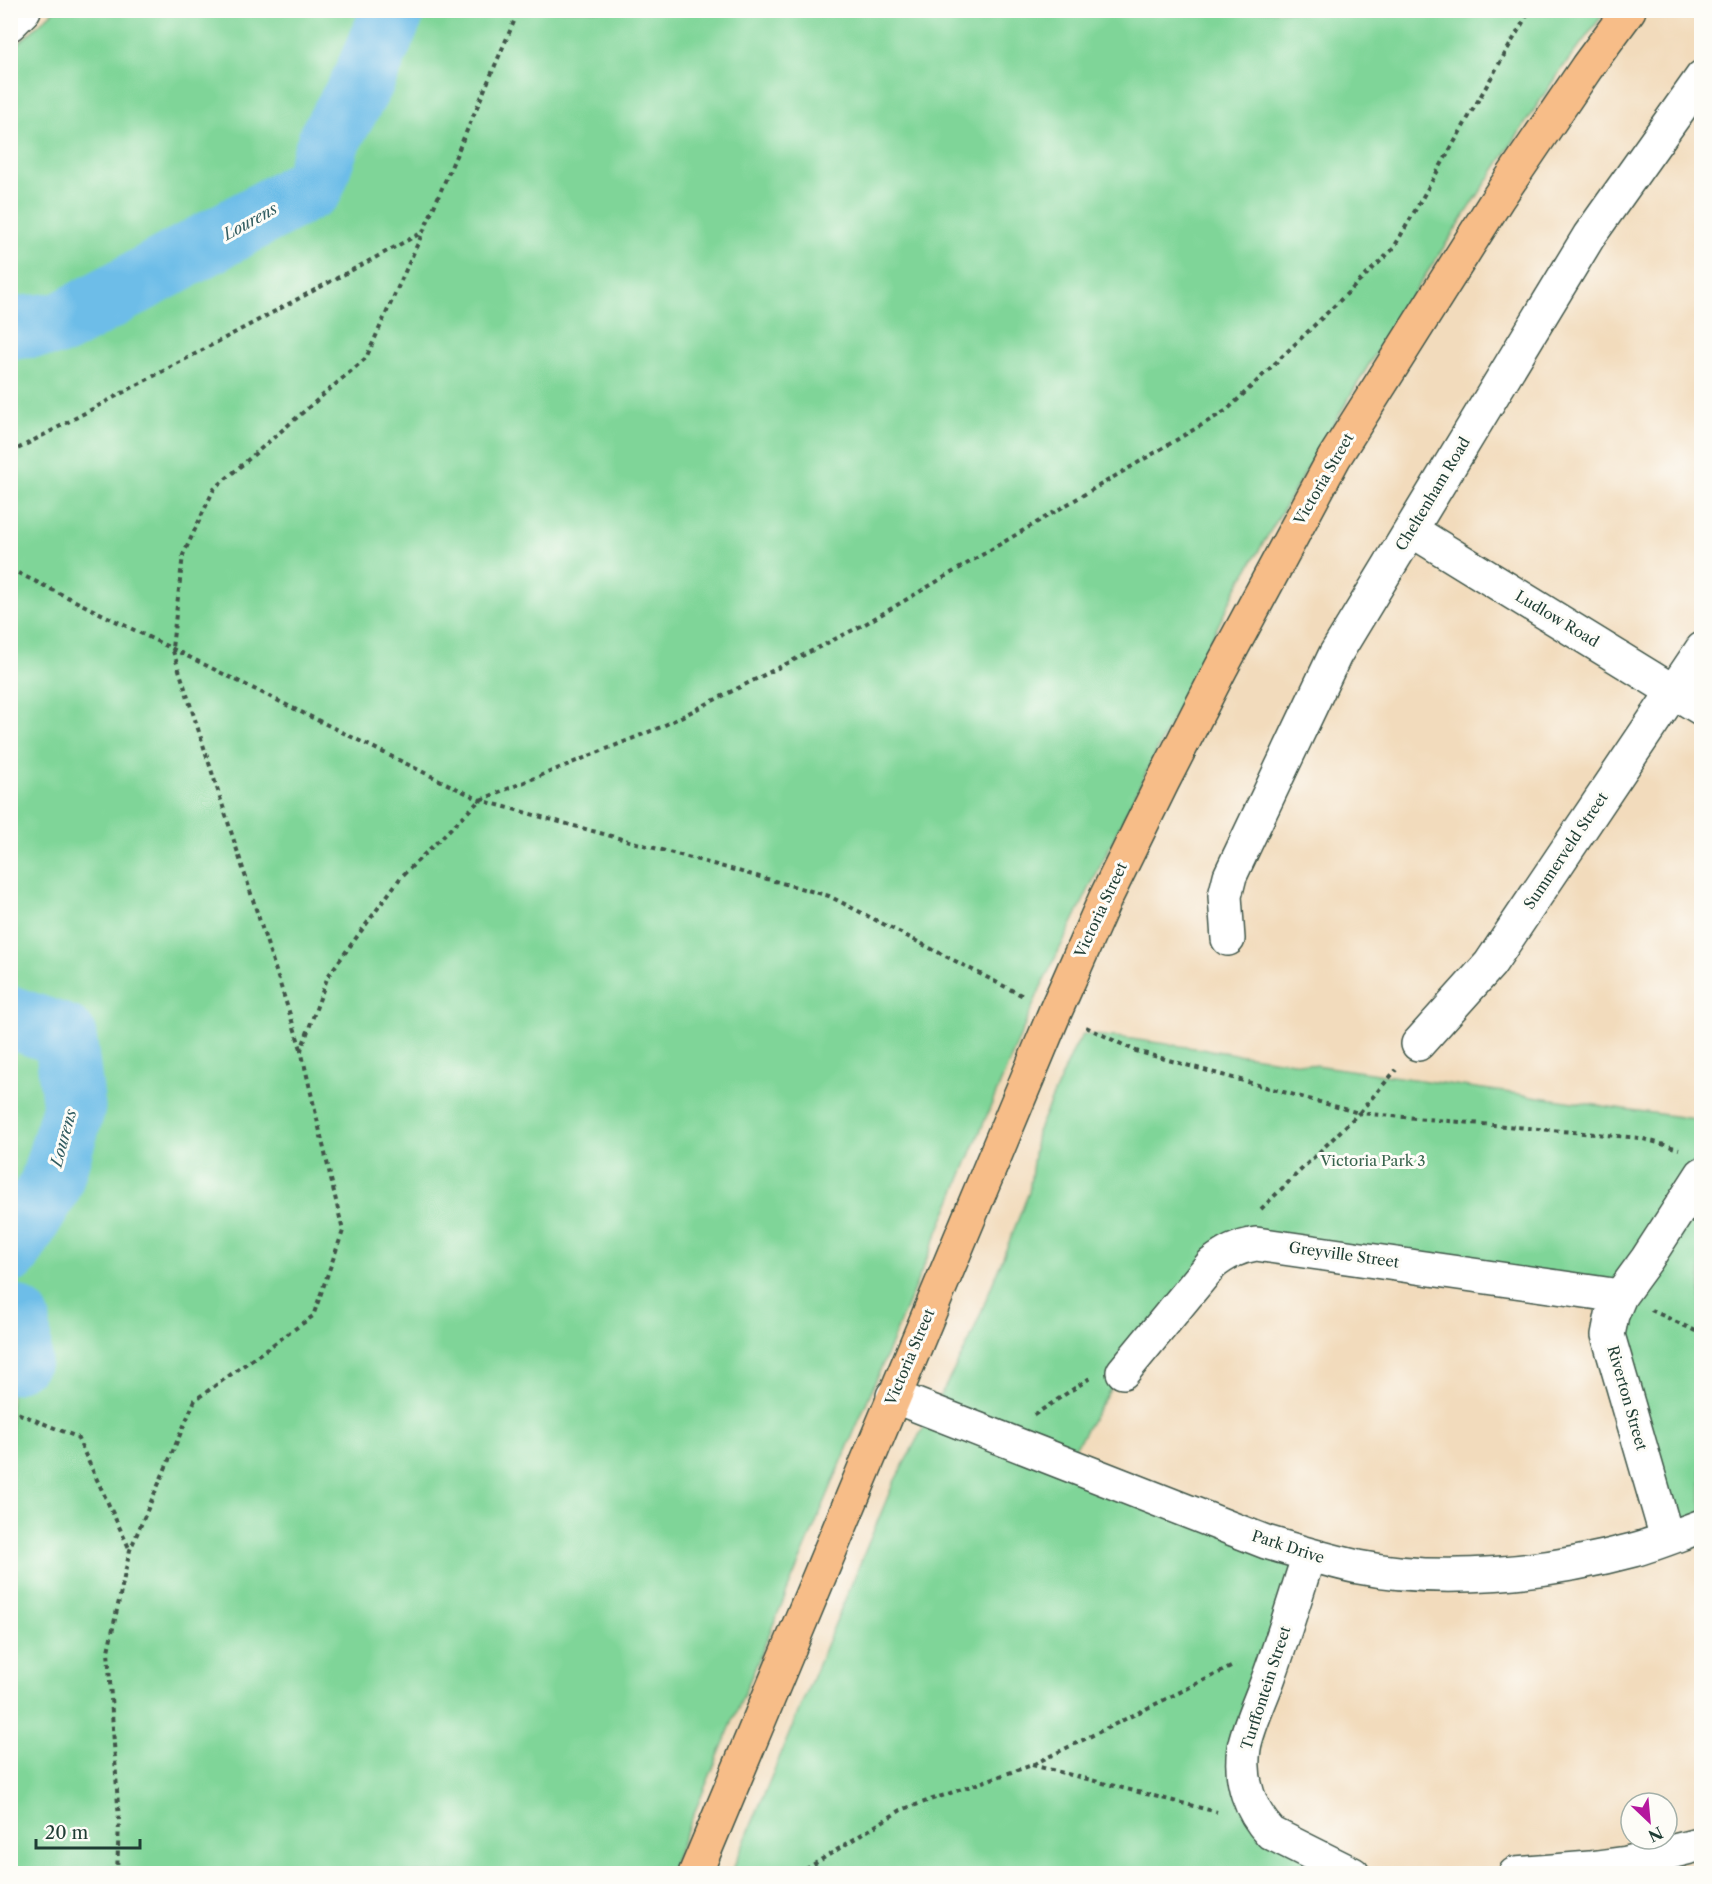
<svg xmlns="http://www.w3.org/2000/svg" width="1712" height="1884" viewBox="0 0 1712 1884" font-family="'Libre Caslon Text',serif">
<rect width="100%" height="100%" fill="#fdfcf7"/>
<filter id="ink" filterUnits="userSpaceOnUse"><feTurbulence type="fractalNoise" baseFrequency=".0167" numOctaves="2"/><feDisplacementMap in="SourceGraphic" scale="12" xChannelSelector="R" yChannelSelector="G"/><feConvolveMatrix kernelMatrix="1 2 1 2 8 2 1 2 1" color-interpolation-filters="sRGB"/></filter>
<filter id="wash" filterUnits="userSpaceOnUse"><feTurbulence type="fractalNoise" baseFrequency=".008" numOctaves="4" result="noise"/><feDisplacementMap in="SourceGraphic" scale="24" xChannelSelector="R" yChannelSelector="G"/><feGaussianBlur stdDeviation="1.35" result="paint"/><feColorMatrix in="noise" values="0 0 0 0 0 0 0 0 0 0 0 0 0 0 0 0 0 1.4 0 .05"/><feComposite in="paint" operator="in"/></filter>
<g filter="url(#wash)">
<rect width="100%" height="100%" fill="#f2dbbc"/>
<path fill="#7fd598" stroke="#4f8966" stroke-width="1.5" d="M55,10L1606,11L1557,75L1390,329L1236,589L1040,989L669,1873H11L10,51Z
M1083,1034L1124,1038L1701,1120V1524L1665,1537L1613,1289L1258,1241L1123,1368L1064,1466L1306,1556L1274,1660L1250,1807L1349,1873L731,1874L893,1484L970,1340L1029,1192L1037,1132L1074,1049Z"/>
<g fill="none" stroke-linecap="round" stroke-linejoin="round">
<path stroke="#6dbde8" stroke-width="63" d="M10,328L61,324L313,186L330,138L362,83L394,10
M10,1017L65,1036L74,1107L50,1186L10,1252
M10,1315L19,1320L20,1357L10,1363"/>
</g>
</g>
<g filter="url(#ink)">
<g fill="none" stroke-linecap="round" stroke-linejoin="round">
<g stroke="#3f5548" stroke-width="36">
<path id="minor" d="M10,24L24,10
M1411,530L1702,709
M1228,939L1225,896L1230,876L1335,655L1589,236L1702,77
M1418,1044L1490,964L1702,649
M1123,1372L1212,1264C1226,1253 1238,1247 1256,1244L1620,1296
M893,1396L1266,1542C1296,1551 1326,1560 1358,1567C1444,1584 1548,1573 1633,1550C1656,1544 1679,1534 1702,1526
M1667,1538L1608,1335L1612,1315L1620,1296L1647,1259L1702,1174
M1309,1555C1296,1595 1284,1635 1270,1674C1263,1695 1247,1728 1244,1748C1239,1780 1250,1811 1271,1833L1353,1874
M1515,1874L1590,1868L1627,1863L1702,1844"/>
</g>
<g stroke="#3f5548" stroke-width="36">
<path id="major" d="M695,1874L1055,1012L1105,899L1162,783L1221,668L1334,458L1498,198L1587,67L1629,10"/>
</g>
<path stroke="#3f5548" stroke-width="4" stroke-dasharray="4.5 4.5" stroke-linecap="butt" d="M10,453L423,232L519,10
M10,569L480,800L829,896L1025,997
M1086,1027L1136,1051L1359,1113L1396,1070
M301,1049L172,648L183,555L214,489L366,358L423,232
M1261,1209L1359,1113L1640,1138L1679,1149
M1651,1310L1702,1334
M10,1410L77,1437L130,1550
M1034,1415L1090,1378
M1032,1765L1217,1812
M117,1874L119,1821L108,1651L130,1550L195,1400L313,1316L343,1231L301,1050L328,976L401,877L480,800L661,727L865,624L1227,410L1393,249L1530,10
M798,1874L901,1810L1032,1765L1235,1665"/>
<use href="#minor" stroke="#fff" stroke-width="33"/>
<use href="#major" stroke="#f7bd88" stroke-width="33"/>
</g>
</g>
<g text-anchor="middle" stroke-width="6" stroke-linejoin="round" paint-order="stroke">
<g font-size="15" fill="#1f3d34" stroke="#fdfcf7">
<text transform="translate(1324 479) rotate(-60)" y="5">Victoria Street</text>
<text transform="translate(1433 494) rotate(-59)" y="5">Cheltenham Road</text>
<text transform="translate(1557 619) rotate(31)" y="5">Ludlow Road</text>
<text transform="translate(1566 851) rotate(-56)" y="5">Summerveld Street</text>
<text transform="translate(1101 910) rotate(-65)" y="5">Victoria Street</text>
<text transform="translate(1344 1255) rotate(8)" y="5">Greyville Street</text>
<text transform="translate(910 1357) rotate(-67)" y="5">Victoria Street</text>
<text transform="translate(1627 1398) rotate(74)" y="5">Riverton Street</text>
<text transform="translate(1288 1547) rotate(18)" y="5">Park Drive</text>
<text transform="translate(1266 1688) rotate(-72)" y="5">Turffontein Street</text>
</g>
<g font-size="15" fill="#37634d" stroke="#fdfcf7">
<text x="1373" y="1166">Victoria Park 3</text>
</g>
<g font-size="16" font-style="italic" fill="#325d61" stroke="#fdfcf7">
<text transform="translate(250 221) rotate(-29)" y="6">Lourens</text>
<text transform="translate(63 1138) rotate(-75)" y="6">Lourens</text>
</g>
</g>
<rect width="1712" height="1884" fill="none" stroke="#fdfcf7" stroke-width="36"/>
<g transform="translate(1649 1821) rotate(154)"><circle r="28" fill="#fdfcf7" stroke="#a4b0a9" stroke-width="1.5"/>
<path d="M0-4.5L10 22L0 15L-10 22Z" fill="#b5179e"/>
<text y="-9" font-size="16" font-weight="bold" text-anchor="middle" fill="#1f3d34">N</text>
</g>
<path d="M36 1839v9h104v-9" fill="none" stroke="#1f3d34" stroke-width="3"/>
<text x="45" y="1839" font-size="18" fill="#1f3d34" stroke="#fdfcf7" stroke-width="4.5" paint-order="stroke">20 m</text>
</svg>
